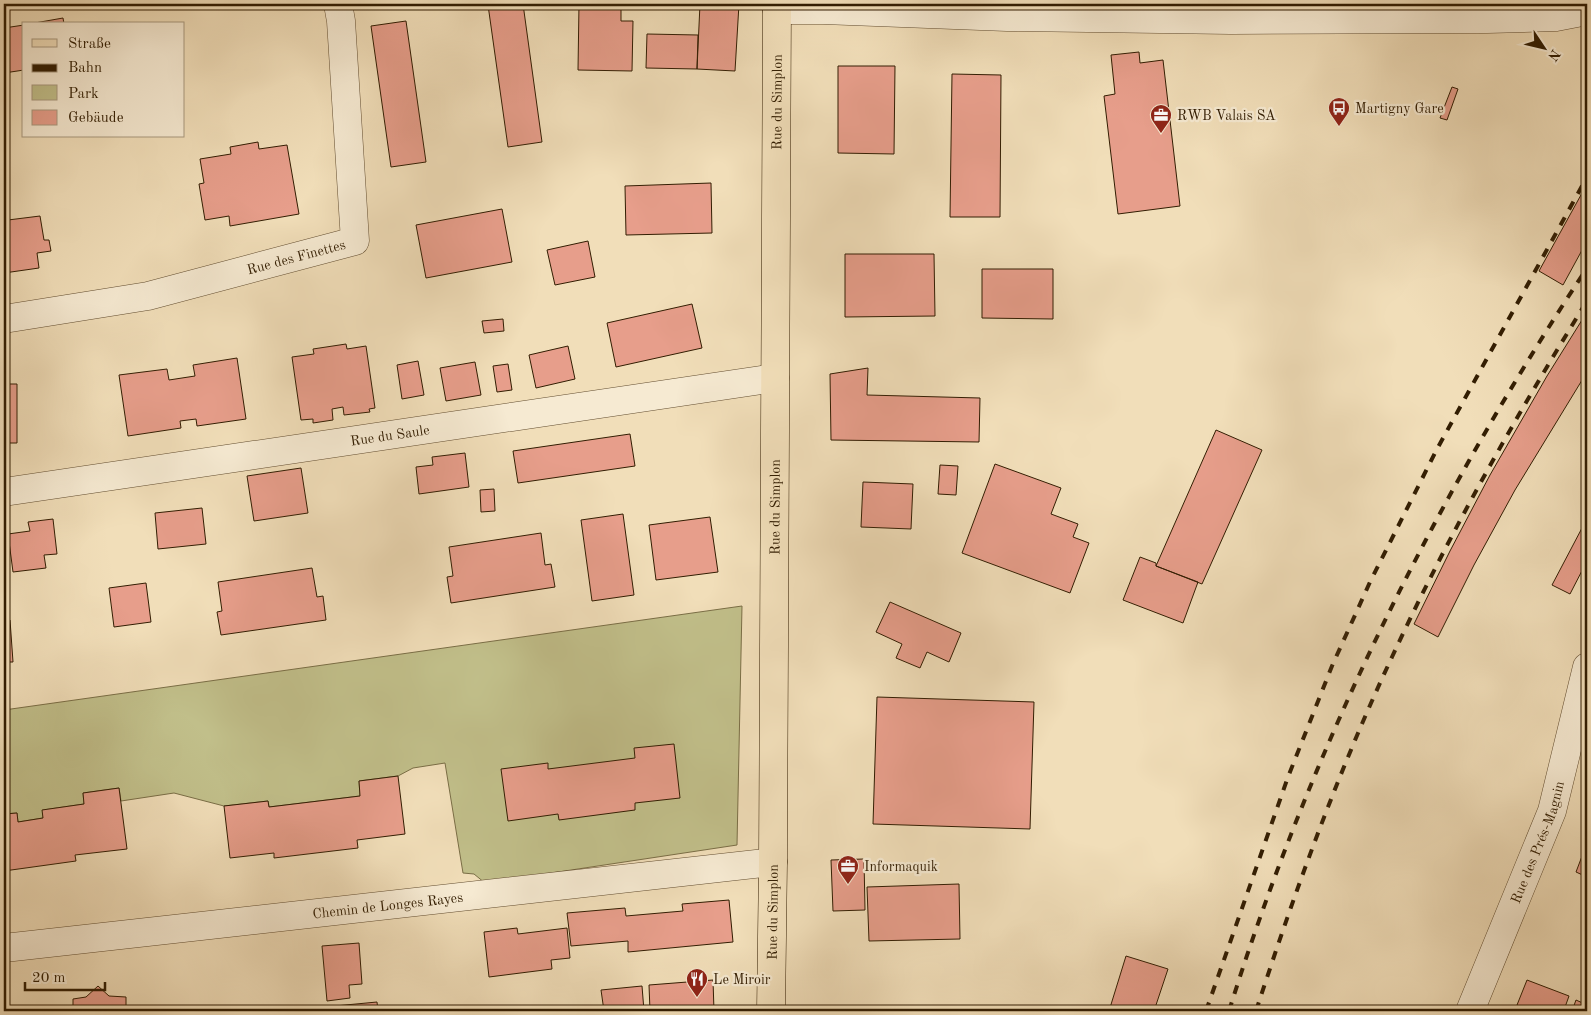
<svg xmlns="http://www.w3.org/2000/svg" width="1591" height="1015" viewBox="0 0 1591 1015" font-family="'Old Standard TT',serif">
<rect width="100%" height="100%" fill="#f1deb9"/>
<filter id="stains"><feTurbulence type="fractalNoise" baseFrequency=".004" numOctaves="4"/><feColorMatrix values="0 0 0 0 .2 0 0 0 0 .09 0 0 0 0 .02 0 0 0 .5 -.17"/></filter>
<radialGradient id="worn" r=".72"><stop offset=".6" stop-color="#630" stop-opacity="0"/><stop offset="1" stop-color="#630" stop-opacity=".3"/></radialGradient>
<path fill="#c1bf8a" stroke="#7a6e46" d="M742,606L737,845L485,883L474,874L463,873L445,763L413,768L398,776L359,781L360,796L269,807L268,801L224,806L174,793L121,801L119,788L83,793L84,804L43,810V818L18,822L17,813L4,814V710Z"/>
<path fill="#e79e8b" stroke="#321d02" d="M500,4H523L542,142L508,147L488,5Z
M579,4H621V21H633L632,71L578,70Z
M700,4H739L735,71L697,69Z
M63,18L64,24H29Z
M406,21L426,162L391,167L371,26Z
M24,25V70L4,73V28Z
M647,34L698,35L697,69L646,68Z
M1139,52L1140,63L1163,60L1180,206L1118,214L1104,96L1115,94L1111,55Z
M838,66H895L894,154L838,153Z
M952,74L1001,75L1000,217H950Z
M1452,87L1458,89L1447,120L1440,118Z
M258,142L259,149L287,145L299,214L230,226L229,216L205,220L199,184L204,183L200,159L231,154L230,147Z
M711,183L712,233L626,235L625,186Z
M1587,184V241L1563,285L1539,271Z
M502,209L512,262L426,278L416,225Z
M4,214H8V220L40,216L44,240H49L51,251L37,253L39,268L4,273Z
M588,241L595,277L555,285L547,250Z
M845,254H934L935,316L845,317Z
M982,269H1053V319L982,318Z
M692,304L702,348L616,367L607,323Z
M1587,312V372L1515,490L1474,565L1438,637L1414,624L1450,551L1490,475L1547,376Z
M503,319L504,331L484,333L482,321Z
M346,344L347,349L366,346L375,408L369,409L370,412L344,415L343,407L332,409L333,420L313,423V419L301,420L292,357L314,354L313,349Z
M568,346L575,379L536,388L529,355Z
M237,358L246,419L197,426L196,419L180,421L181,428L128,436L119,375L167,369L169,380L195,376L193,365Z
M418,361L424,395L402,399L397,365Z
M475,362L481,395L446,401L440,368Z
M508,364L512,390L497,392L493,366Z
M868,368L867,395L980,398L979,442L831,440L830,374Z
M4,384H17V443H4Z
M1216,430L1262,450L1202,584L1156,566Z
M630,434L635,466L518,483L513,451Z
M465,453L469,487L419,494L416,467L433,465L432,457Z
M995,464L1061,488L1051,514L1078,524L1073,537L1089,543L1070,593L962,553Z
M940,465L958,466L956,495L938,494Z
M301,468L308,513L254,521L247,476Z
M863,482L913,484L911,529L861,527Z
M494,489L495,511L481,512L480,490Z
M202,508L206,544L158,549L155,513Z
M623,514L634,595L592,601L581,520Z
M710,517L718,572L656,580L649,525Z
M53,519L57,554L44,555L46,568L13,572L8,534L30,531L28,522Z
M1582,528L1587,530V561L1570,594L1552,585Z
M541,533L545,565L551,564L555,587L451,603L447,577L453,576L449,547Z
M1140,557L1156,563V566L1198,582L1183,623L1123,600Z
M312,568L317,597L323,596L326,620L221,635L217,612L222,611L218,582Z
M146,583L151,622L114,627L109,588Z
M890,602L961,633L949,662L927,652L920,668L896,658L902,644L876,632Z
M10,620L13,662H4V621Z
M877,697L1034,702L1030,829L873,824Z
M674,744L680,798L635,803V810L559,820L558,814L508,821L501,769L548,763V769L635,758L634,748Z
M398,776L405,834L357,840L358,848L274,858V853L230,858L224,806L268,801L269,807L360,796L359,781Z
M119,788L127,849L75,855L76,861L4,871V814L17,813L18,822L43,818L42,810L84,804L83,793Z
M1587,843V877L1576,872Z
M864,859L865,910L833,911L831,860Z
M959,884L960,939L869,941L867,887Z
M729,900L733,942L628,952V941L571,946L567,913L625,908L626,916L683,911L682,904Z
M517,928L518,934L567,928L570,958L551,960L552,969L489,977L484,932Z
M359,943L362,984L349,985L350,998L327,1001L322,946Z
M1126,956L1168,969L1154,1011H1109Z
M713,980L714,1011H650L649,985Z
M1527,980L1569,996L1564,1010L1568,1011H1534L1517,1005Z
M98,986L109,996L126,997V1011H73V999L86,997Z
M642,986L644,1011H604L601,990Z
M1576,1000L1587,1005V1011H1572Z
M377,1002L378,1011H335V1006Z"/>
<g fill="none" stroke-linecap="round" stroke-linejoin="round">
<g stroke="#624d30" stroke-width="29">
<g id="minor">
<path id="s1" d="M4,319L148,296L355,241L341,21L338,4"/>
<path id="s2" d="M4,492L775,378"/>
<path id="s3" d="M4,948L773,862"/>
<path id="s4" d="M1470,1011L1552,811L1587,667"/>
</g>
</g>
<g stroke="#624d30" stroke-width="29">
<path id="tertiary" d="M777,10H823L1007,17L1231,20L1487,19L1556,17L1587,11"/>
</g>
<g stroke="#321d02" stroke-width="29">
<g id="primary">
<path id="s5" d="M771,1011L773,862L777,4"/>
</g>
</g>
<use href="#minor" stroke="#f6ead2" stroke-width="28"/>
<use href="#tertiary" stroke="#f6ead2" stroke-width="28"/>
<use href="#primary" stroke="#f1deb9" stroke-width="28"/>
<path stroke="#321d02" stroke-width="4" stroke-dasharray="9 9" stroke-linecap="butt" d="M1206,1011L1288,777L1332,666L1370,582L1437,449L1587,177
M1229,1011C1311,748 1435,498 1587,268
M1256,1011C1295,891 1338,772 1392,657C1449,534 1516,416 1587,301"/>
</g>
<defs>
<g id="bus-pin" transform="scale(1.125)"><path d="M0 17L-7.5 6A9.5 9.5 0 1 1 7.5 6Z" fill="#8f2418" stroke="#f6ead2"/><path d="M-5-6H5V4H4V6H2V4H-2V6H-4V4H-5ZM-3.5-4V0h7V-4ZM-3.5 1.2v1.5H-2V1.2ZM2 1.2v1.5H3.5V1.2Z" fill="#fff"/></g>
<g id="office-pin" transform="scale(1.125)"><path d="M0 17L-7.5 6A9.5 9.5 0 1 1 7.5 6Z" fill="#8f2418" stroke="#f6ead2"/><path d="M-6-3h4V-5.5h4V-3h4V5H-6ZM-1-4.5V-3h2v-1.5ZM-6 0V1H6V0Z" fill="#fff"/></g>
<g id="restaurant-pin" transform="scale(1.125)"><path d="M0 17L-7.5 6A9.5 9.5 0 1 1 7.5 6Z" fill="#8f2418" stroke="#f6ead2"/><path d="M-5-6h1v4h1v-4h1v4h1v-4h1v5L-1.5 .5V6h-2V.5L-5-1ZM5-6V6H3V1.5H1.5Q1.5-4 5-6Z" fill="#fff"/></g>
</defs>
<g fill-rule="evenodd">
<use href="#bus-pin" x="1339" y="108"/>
<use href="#office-pin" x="1161" y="115"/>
<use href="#office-pin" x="848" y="866"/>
<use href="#restaurant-pin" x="697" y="979"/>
</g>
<g text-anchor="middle" stroke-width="4.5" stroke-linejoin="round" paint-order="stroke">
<g font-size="14" fill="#321d02" stroke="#f6ead2">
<text dy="5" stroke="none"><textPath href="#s5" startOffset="909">Rue du Simplon</textPath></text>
<text dy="5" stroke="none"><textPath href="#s1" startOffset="299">Rue des Finettes</textPath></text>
<text dy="5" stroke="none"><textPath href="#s2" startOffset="390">Rue du Saule</textPath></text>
<text dy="5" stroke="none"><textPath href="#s5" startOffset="504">Rue du Simplon</textPath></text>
<text dy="5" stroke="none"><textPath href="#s4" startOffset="182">Rue des Prés-Magnin</textPath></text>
<text dy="5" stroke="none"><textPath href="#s3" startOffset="386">Chemin de Longes Rayes</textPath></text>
<text dy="5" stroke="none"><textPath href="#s5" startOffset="99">Rue du Simplon</textPath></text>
</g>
<g font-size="14" fill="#321d02" stroke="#f6ead2" text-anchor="start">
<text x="1355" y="113">Martigny Gare</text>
<text x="1177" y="120">RWB Valais SA</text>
<text x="864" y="871">Informaquik</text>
<text x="713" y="984">Le Miroir</text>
</g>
</g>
<rect width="1591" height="1015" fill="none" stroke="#f1deb9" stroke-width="20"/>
<rect x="5" y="5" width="1581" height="1005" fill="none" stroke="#321d02" stroke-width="2.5"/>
<rect x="10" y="10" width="1571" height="995" fill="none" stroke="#321d02"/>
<rect x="22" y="22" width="162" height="115" fill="#f6ead2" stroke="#a8987f"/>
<rect x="32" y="39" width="25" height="8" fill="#f1deb9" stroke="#a8987f"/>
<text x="68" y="48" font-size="15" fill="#321d02">Straße</text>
<rect x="32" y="64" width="25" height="8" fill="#321d02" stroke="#a8987f"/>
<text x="68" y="72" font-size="15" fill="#321d02">Bahn</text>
<rect x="32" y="85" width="25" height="15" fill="#c1bf8a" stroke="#a8987f"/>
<text x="68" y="98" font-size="15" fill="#321d02">Park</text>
<rect x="32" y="110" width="25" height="15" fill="#e79e8b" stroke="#a8987f"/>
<text x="68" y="122" font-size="15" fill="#321d02">Gebäude</text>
<g transform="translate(1544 48) rotate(125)" stroke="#f6ead2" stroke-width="4" paint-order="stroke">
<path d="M0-4L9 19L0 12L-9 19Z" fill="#321d02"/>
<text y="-8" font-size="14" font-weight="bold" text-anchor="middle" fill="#321d02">N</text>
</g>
<path d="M25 982v8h80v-8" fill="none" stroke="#321d02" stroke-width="2.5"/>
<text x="32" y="982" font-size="15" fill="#321d02" stroke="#f6ead2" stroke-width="4" paint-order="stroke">20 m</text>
<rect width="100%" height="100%" filter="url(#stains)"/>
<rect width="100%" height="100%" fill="url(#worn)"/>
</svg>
